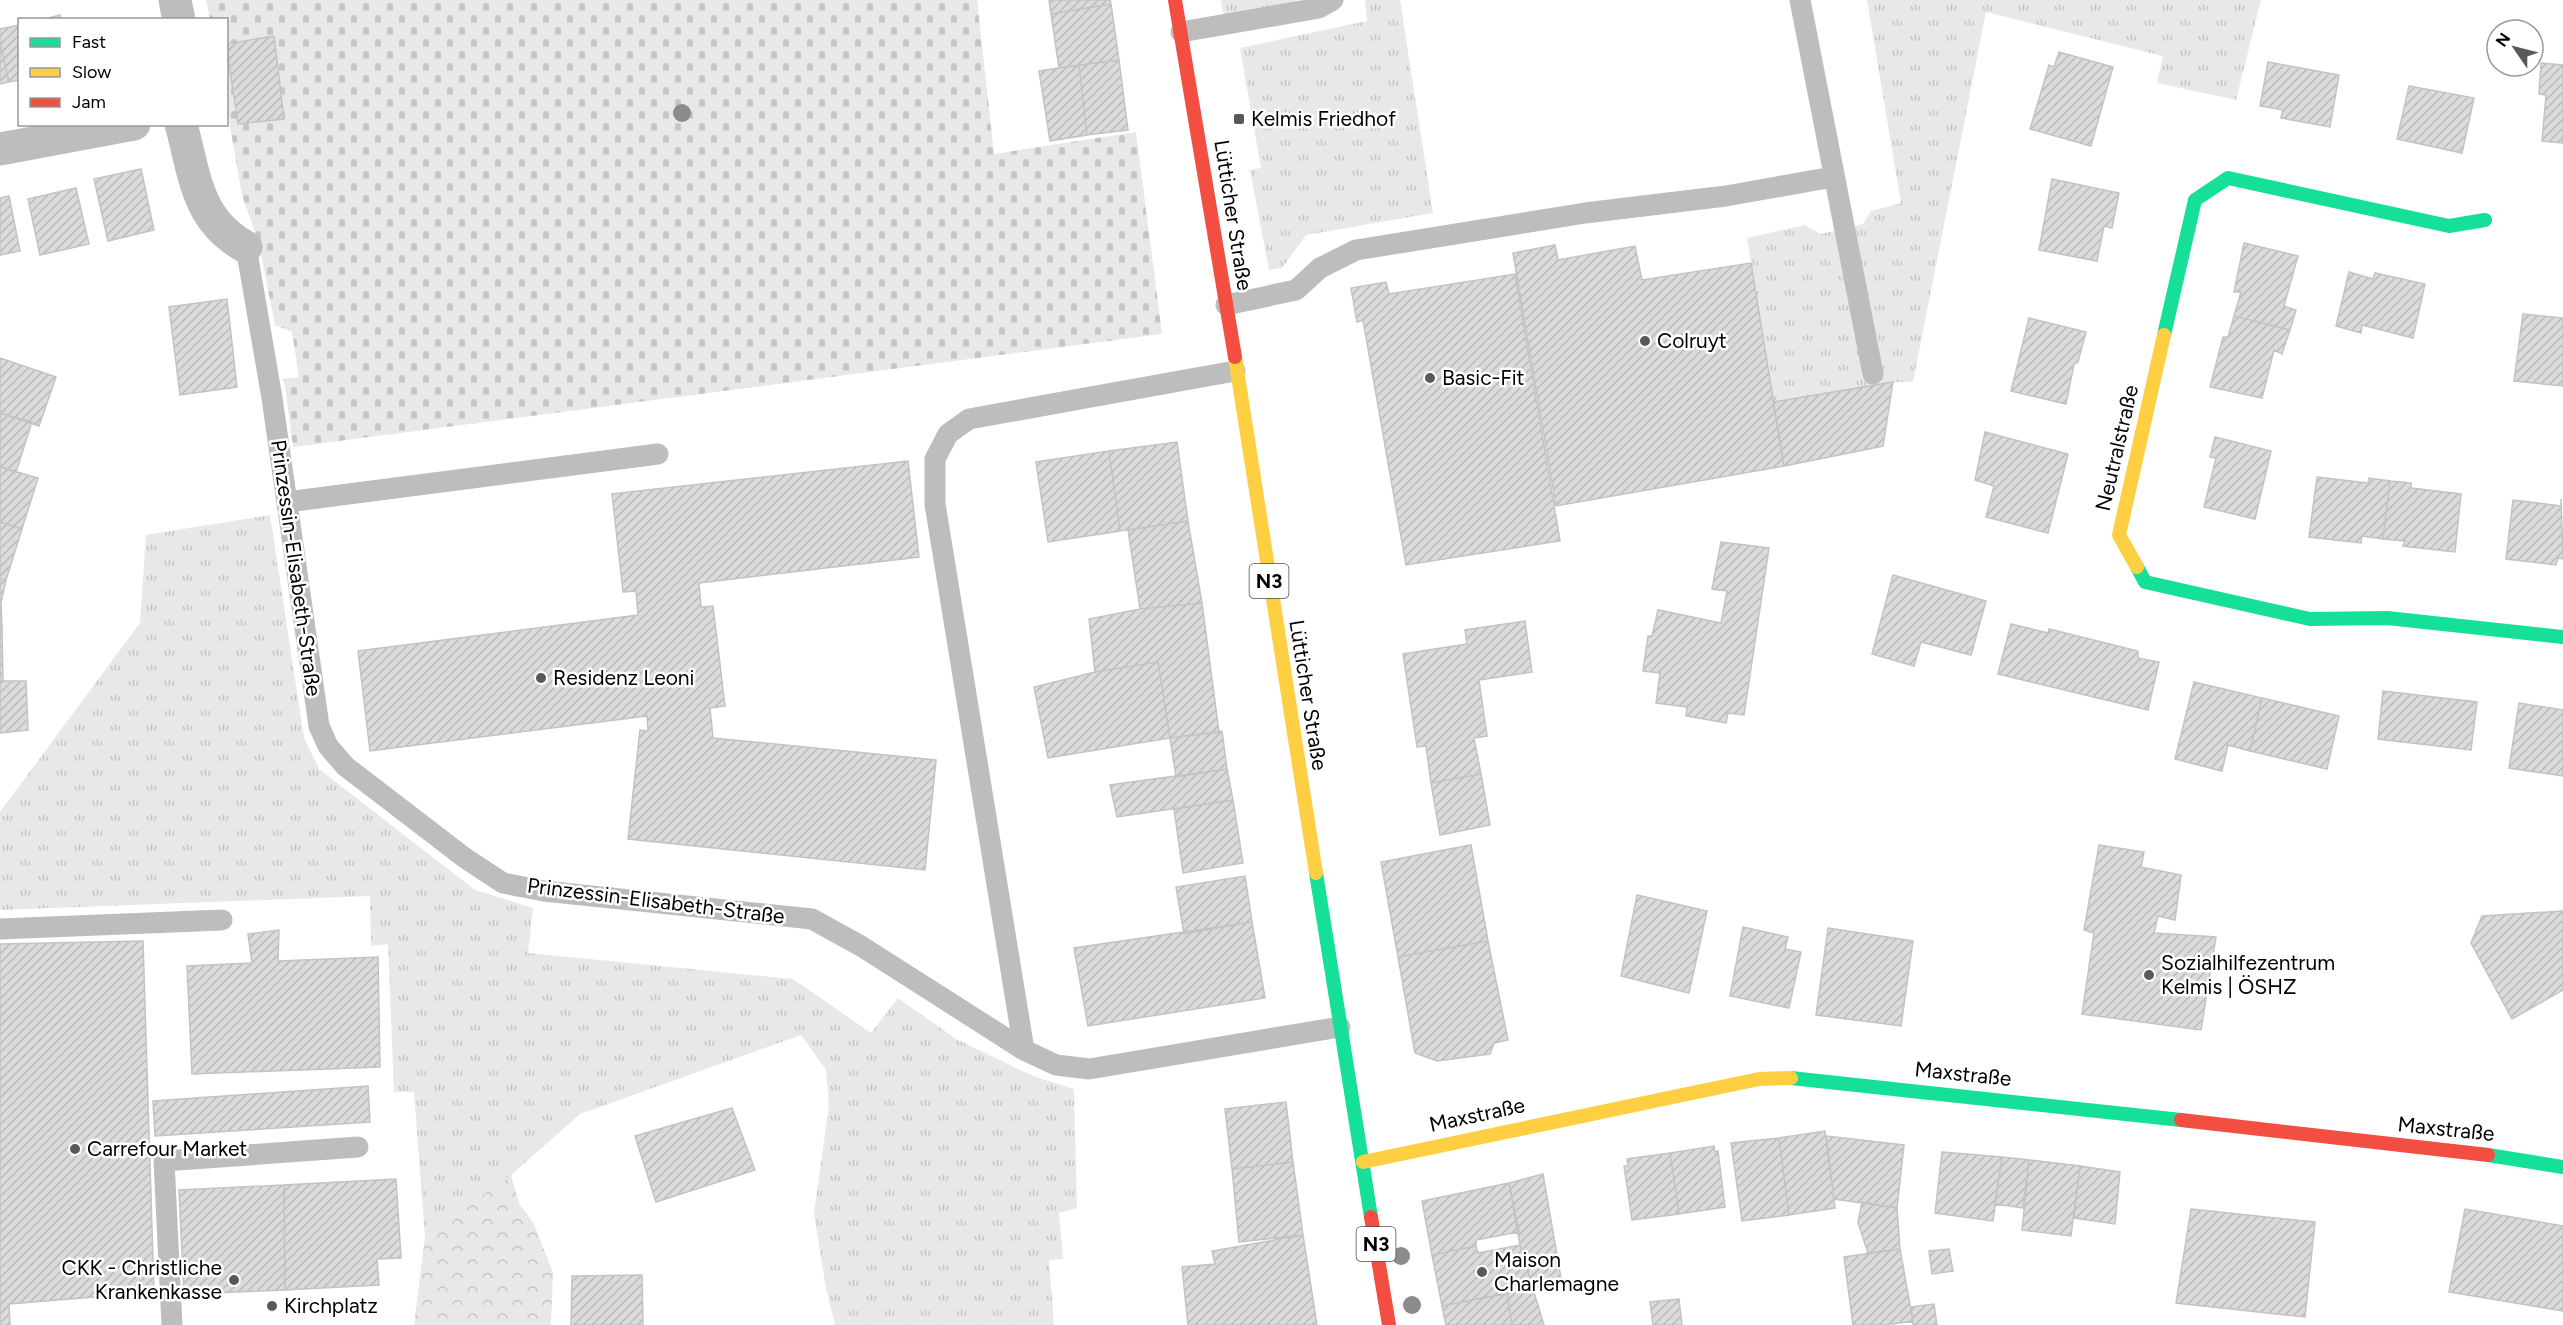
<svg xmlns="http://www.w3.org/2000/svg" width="2563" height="1325" viewBox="0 0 2563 1325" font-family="Figtree,sans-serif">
<defs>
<pattern id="grass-tufts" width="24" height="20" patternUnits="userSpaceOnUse" patternTransform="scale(1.5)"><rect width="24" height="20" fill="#e8e8e8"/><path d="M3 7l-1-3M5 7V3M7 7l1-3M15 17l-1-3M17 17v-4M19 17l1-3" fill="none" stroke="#c5c5c5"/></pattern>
<pattern id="forest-crowns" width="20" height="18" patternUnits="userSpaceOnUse" patternTransform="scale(1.5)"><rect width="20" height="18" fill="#e8e8e8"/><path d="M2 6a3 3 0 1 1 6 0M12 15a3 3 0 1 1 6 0" fill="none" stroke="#c5c5c5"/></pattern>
<pattern id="cemetery-stones" width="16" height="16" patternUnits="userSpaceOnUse" patternTransform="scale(1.5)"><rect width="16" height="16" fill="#e8e8e8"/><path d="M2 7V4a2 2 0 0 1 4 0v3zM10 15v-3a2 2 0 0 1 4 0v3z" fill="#c5c5c5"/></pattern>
<pattern id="building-hatch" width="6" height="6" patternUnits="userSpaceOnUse" patternTransform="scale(1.5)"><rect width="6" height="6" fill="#dbdbdb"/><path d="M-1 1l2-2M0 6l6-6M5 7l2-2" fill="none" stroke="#bababa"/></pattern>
</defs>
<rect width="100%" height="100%" fill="#fff"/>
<path fill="url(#grass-tufts)" d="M1221,0H1300L1224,19Z
M1365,0H1400L1433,213L1306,235L1282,268L1269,270L1250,170L1261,168L1240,48L1367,21Z
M1867,0H2261L2236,100L2157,83L2163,56L1986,12L1913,382H1893L1773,402L1747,238L1805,225L1821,234L1863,224L1871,211L1901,203Z
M270,515L304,738L319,769L475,890L533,908L528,953L793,979L871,1033L898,998L956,1039L1033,1076L1074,1089L1077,1208L1059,1213L1063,1259L1049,1260L1054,1325H835L826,1288L814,1214L829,1105L826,1070L801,1035L580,1114L511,1175L425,1236L414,1092H394L388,944L371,946L370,896L0,910V812L140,623L146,535Z"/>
<path fill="url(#forest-crowns)" d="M511,1175L519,1203L534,1224L553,1273L551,1325H414L425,1236Z"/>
<path fill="url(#cemetery-stones)" d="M206,0H977L994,154L1136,132L1162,334L293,447L284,379L299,377L292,332L275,325L259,244L242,195L227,109L226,20L210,19Z"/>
<path fill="url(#building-hatch)" stroke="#c3c3c3" stroke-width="1.5" d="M1049,0H1110L1111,4L1051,14Z
M1111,4L1119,60L1059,68L1051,14Z
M60,15L61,20H41Z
M20,25V80L9,82L0,42V29Z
M274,36L284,119L238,124L226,44Z
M0,42L9,82L0,84Z
M2059,52L2113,67L2091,146L2030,129L2049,65L2054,67Z
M1119,60L1128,130L1087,135L1079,65Z
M2268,62L2339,75L2330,127L2281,118L2283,110L2260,106Z
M2541,63L2563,65V143L2542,141L2546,95L2539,94Z
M1079,65L1087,135L1050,141L1039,71Z
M2409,86L2474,98L2462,153L2397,139Z
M141,169L154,230L108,241L94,179Z
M2052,179L2119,193L2112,228L2104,226L2097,261L2039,250Z
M76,188L89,244L40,255L28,199Z
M9,196L20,251L0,255V198Z
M2244,243L2298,256L2284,306L2296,310L2290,330L2234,316L2241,292H2234Z
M1555,245L1558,260L1635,246L1642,280L1751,263L1784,466L1556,506L1513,253Z
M2349,272L2373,279L2375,273L2425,284L2413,338L2362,325L2361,333L2336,326Z
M1515,274L1560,541L1406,565L1363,320L1357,322L1351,288L1386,282L1389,294Z
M227,299L237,387L180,395L169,307Z
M2523,314L2563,318V386L2514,381Z
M2234,316L2290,330L2282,354L2274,350L2262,398L2210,387L2223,337H2228Z
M2029,318L2086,332L2078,362L2074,364L2066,404L2011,391Z
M0,358L56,377L39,426L0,413Z
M1893,382L1883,446L1784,466L1773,402Z
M0,413L32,422L16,472L0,467Z
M1985,432L2068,454L2048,533L1986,517L1994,486L1975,480Z
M2215,437L2271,451L2255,519L2204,507L2216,458L2210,457Z
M1177,442L1188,521L1120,531L1109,451Z
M1109,451L1120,531L1048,542L1036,462Z
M908,461L919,557L699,583L701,607L713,606L725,706L710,708L713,738L936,760L925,870L628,839L640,730L648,731L647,716L370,751L358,651L638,615L636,591L623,592L612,494Z
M0,467L38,478L22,529L0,522Z
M2317,477L2368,483L2369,478L2390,481L2383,539L2362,536L2361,543L2309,537Z
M2390,481L2411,483V488L2461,494L2455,552L2403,546L2405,541L2383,539Z
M2561,499L2563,559L2558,558L2556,565L2506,559L2513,500L2561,506Z
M1188,521L1202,603L1140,609L1128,530Z
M0,522L22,529L6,580L0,579Z
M1721,542L1769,548L1744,715L1728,713L1726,723L1686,716L1687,707L1656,703L1660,673L1643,671L1648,636H1652L1658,610L1721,623L1727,591L1712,589Z
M1893,575L1986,601L1971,655L1921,642L1914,666L1872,654Z
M0,579L6,580L1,603L2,627H0Z
M1202,603L1219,732L1170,738L1158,662L1095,672L1089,619L1140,609Z
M1525,621L1532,672L1479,680L1487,736L1474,738L1481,774L1431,783L1426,746L1417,747L1403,654L1467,644L1465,630Z
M2011,624L2048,633L2049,629L2138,651V658L2159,662L2148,710L1998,674Z
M0,627H2L3,681H0Z
M1158,662L1170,738L1048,758L1034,687L1095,672Z
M0,681H26L28,730L0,733Z
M2194,682L2262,698L2250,751L2228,745L2222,771L2175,759Z
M2383,691L2477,702L2471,750L2378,739Z
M2262,698L2339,716L2327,769L2250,751Z
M2519,703L2563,710V776L2509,768Z
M1222,731L1227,769L1176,777L1170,738Z
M1227,769L1233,800L1117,817L1110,785Z
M1481,774L1490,825L1440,835L1431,783Z
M1233,800L1243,863L1183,873L1174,809Z
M1471,845L1488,941L1398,957L1381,862Z
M2099,845L2144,852L2141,867L2181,875L2175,920L2158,916L2154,933L2216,937L2201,1030L2082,1014L2094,933L2084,930Z
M1245,876L1252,922L1184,934L1176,887Z
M1637,895L1707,911L1689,993L1621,976Z
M2563,911V990L2512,1019L2471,943L2482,916Z
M1252,922L1265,998L1088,1026L1074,948Z
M1743,927L1788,937L1785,949L1801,952L1789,1008L1730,996Z
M1828,928L1913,941L1901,1026L1816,1015Z
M279,930L278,961L378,957L380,1067L192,1074L187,966L252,963L248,934Z
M143,941L154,1292L9,1304L10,1325H0V944Z
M1488,941L1508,1040L1494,1043L1490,1054L1437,1061L1415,1053L1398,957Z
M368,1086L370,1122L155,1136L153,1101Z
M1286,1102L1293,1162L1232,1169L1225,1109Z
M732,1108L755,1170L656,1202L635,1136Z
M1825,1131L1835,1208L1789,1215L1779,1138Z
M1826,1136L1904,1145L1897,1208L1834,1199Z
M1779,1138L1789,1215L1742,1221L1731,1143Z
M1714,1146L1715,1152L1718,1151L1725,1207L1679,1214L1670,1153Z
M1942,1152L2002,1157L1993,1221L1935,1213Z
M1670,1153L1679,1214L1632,1220L1624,1166H1628L1627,1159Z
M2002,1157L2029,1160L2023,1208L1995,1204Z
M2029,1160L2080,1166L2071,1236L2022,1230Z
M1293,1162L1303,1235L1239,1242L1232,1169Z
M2080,1166L2120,1172L2115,1224L2074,1218Z
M1543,1174L1561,1278L1533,1289L1520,1245L1509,1183Z
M396,1179L401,1258L377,1259L379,1285L285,1290L284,1185Z
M1509,1183L1519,1232L1476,1240V1246L1432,1255L1422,1201Z
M284,1185L285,1290L184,1294L179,1190Z
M1862,1202L1897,1208L1900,1249L1868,1253L1858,1223Z
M2191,1209L2315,1222L2305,1317L2176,1303Z
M2465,1209L2563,1226V1311L2449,1292Z
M1303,1235L1317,1325H1188L1182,1267L1215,1264L1212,1251Z
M1520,1245L1533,1289L1442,1306L1432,1255L1476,1246L1478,1253Z
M1900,1249L1913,1321L1886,1325H1853L1844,1257Z
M1949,1249L1953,1271L1932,1274L1929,1251Z
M642,1275L643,1325H571L572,1276Z
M1533,1289L1544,1325H1512L1507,1293Z
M1507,1293L1512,1325H1446L1442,1306Z
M1679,1299L1682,1325H1653L1650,1302Z
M1934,1304L1937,1325H1913L1911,1307Z"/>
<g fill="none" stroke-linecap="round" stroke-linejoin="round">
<path stroke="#bdbdbd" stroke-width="21" d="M1800,0L1873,374
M1181,32L1319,8L1333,0
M246,247L272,398L319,726L328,746L345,766L465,858L503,883L544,891L812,919L861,946L1024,1050L1056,1065L1089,1069L1340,1027
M1226,305L1296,290L1320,268L1356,250L1585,213L1726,196L1833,177
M287,502L658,454
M0,929L222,920
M1024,1050L935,504V459L948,434L969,419L1235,371
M172,1325L164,1161L358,1147"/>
<path stroke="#bdbdbd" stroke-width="33" d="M175,0L179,20
M181,124C195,175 196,220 246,247
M0,149L134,124"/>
<path stroke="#16e098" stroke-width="14" d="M2164,335L2195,200L2228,178L2449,226L2485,220
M2137,567L2145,582L2310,619L2387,618L2563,637
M1316,873L1371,1217
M1791,1078L2181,1120
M2488,1155L2563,1167"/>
<path stroke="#ffcf43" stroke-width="14" d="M1235,357L1316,873
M2137,567L2119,535L2164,335
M1363,1162L1759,1079L1791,1078"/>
<path stroke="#f24e42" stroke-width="14" d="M1175,0L1235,357
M2181,1120L2488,1155
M1371,1217L1389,1325"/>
</g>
<g fill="#8b8b8b">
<circle cx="682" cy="113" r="9"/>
<circle cx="1401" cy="1256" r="9"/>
<circle cx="1412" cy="1305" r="9"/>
</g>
<g fill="#595959" stroke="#fff" stroke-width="2">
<rect x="1233" y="113" width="12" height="12" rx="3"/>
<circle cx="1645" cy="341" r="6"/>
<circle cx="1430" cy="378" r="6"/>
<circle cx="541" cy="678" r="6"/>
<circle cx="2149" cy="975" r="6"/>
<circle cx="75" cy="1149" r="6"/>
<circle cx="1482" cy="1272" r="6"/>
<circle cx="234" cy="1280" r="6"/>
<circle cx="272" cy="1306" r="6"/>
</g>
<g text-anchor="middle" stroke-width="5" stroke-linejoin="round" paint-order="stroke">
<g fill="#fff" stroke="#4c4c4c" stroke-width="1.5">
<rect x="1249.5" y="564" width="39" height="34" rx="4.5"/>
<rect x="1356.5" y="1227" width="39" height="34" rx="4.5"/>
</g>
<g font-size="20" font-weight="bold" fill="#000">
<text x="1269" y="588">N3</text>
<text x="1376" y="1251">N3</text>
</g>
<g font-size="21" fill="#000" stroke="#fff" text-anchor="start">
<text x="1251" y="126">Kelmis Friedhof</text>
<text x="1657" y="348">Colruyt</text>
<text x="1442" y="385">Basic-Fit</text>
<text x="553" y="685">Residenz Leoni</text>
<text x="2161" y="970">Sozialhilfezentrum<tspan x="2161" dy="24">Kelmis | ÖSHZ</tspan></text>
<text x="87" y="1156">Carrefour Market</text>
<text x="1494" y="1267">Maison<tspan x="1494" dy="24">Charlemagne</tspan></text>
<text x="222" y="1275" text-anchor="end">CKK - Christliche<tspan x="222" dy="24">Krankenkasse</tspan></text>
<text x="284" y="1313">Kirchplatz</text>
</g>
<g font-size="21" fill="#000" stroke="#fff">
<text transform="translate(1233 215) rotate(81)" y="7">Lütticher Straße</text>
<text transform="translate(2117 448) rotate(-77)" y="7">Neutralstraße</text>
<text transform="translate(296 568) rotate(82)" y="7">Prinzessin-Elisabeth-Straße</text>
<text transform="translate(1308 695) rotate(81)" y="7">Lütticher Straße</text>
<text transform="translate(656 901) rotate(7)" y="7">Prinzessin-Elisabeth-Straße</text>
<text transform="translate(1963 1074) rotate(6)" y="7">Maxstraße</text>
<text transform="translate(1477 1115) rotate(-12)" y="7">Maxstraße</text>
<text transform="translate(2446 1129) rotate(6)" y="7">Maxstraße</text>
</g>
</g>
<rect x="18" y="18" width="210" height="108" fill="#ffffff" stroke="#999999" stroke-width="1.5"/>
<rect x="30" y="38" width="30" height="9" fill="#16e098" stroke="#999999" stroke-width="1.5"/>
<text x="72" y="48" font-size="18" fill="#000000">Fast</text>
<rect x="30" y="68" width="30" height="9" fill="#ffcf43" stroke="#999999" stroke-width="1.5"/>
<text x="72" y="78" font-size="18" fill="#000000">Slow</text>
<rect x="30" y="98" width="30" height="9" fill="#f24e42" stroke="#999999" stroke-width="1.5"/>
<text x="72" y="108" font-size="18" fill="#000000">Jam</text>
<g transform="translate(2515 48) rotate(305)"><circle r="28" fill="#ffffff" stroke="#999999" stroke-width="1.5"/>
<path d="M0-4.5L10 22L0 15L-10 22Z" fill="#595959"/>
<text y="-9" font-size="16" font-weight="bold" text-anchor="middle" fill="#000000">N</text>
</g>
</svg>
